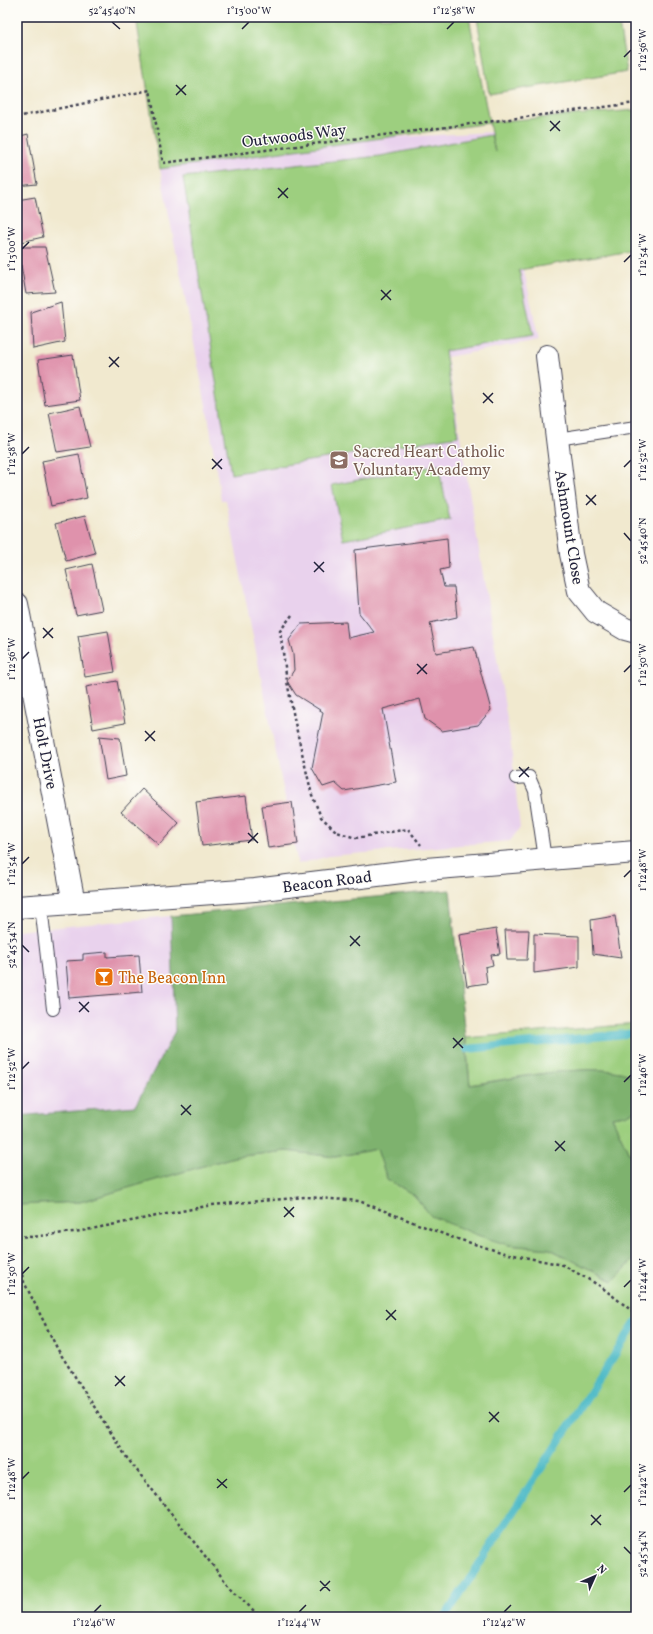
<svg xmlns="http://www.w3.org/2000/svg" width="653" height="1634" viewBox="0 0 653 1634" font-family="Vollkorn,serif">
<rect width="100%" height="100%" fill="#fdfcf7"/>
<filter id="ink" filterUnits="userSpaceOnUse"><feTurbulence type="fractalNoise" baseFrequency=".025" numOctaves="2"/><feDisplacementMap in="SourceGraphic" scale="8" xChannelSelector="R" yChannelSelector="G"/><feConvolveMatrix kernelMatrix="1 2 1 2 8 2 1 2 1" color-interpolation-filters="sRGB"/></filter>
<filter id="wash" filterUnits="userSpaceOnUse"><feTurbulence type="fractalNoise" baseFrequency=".012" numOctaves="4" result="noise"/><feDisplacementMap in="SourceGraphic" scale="16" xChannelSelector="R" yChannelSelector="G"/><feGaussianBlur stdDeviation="0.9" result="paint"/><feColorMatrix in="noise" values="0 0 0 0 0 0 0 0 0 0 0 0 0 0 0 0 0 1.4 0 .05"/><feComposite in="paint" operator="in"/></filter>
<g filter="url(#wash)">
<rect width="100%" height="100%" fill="#f1e9cf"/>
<path fill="#e9d2ed" d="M494,132L539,340L447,357L510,737L520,828L510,841L329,856L298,864L226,500H221L209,421L160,169L352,142L388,138L392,136L398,137Z
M171,916L175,1031L135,1106L17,1116V931Z"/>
<path fill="#9dcf7f" stroke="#60785d" d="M136,17H469L489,122L636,110V250L519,270L533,336L445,351L458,436L231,474L183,177L380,156L491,135L495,152L489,123L160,169Z
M477,17H618L627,72L489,94Z
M438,465L450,520L343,540L332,485Z
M636,1024V1078C605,1059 507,1079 470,1085L466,1038Z
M636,1110V1168L612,1117L625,1115Z
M377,1149L387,1179L414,1195L431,1216L508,1245L550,1249L613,1281L636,1257V1617H17V1205L80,1202L234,1157L286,1151L335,1157Z"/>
<path fill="#7eb26e" stroke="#506a54" d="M450,890L470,1085C509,1080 604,1058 636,1078V1110L625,1115L612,1117L636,1168V1257L613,1281L550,1249L508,1245L477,1235L431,1216L414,1195L387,1179L377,1149L335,1157L286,1151L234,1157L80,1202L17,1205V1116L135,1106L175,1031L171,916Z"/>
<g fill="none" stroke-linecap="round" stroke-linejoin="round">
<path stroke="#4cb9c6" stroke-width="8" d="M467,1049L636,1033
M445,1617L636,1322"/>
</g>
<g id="blocks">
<path fill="#df92ac" d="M28,134L37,184L17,186V137Z
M35,197L43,237L17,243V200Z
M18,247H45L55,292L26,294Z
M61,302L65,342L33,349L31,312Z
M73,355L80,400L45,405L38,360Z
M80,406L90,447L57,452L49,413Z
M79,454L87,498L51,506L42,461Z
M85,516L95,553L66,561L56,523Z
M447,538L449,568L440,570L444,587H454L457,617L430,623L436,653L474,647L491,710L478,725L442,731L425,719L420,699L383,709L396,782L344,791L335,783L323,787L312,768L323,712L296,695L287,681L294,670L293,654L289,640L301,624L346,622L348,638L374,632L359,613L355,550Z
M92,564L102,610L76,615L66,570Z
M108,631L115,672L85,677L78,636Z
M117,681L125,723L93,729L86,687Z
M99,736L120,738L126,776L106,780Z
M142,789L179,823L159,845L121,812Z
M246,796L252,840L202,846L196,802Z
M292,802L298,844L268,848L262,806Z
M615,916L621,958L593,954L591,920Z
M636,917V953L633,954V918Z
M496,929L500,954L491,955L493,965L485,967L487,983L467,986L459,935Z
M505,930H529L527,960H507Z
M534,934L579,936V967L534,973Z
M107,952V957L139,955L142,992L69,998L66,961L83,960V954Z"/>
</g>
</g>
<g filter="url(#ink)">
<use href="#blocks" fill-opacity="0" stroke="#414051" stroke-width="1"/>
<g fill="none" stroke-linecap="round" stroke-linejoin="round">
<g stroke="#414051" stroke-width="14">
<path id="service" d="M557,439L636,427
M516,778L529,777L535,791L545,859
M41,906L53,1009"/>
</g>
<g stroke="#414051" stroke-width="24">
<path id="minor" d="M547,356L571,554L579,591L596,612L625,629L636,632
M17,604L74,903
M17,907L255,890L426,869L636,852"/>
</g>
<path stroke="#414051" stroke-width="2.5" stroke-dasharray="3 3" stroke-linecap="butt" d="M17,117L150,90L163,163L636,103
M292,615L280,631L287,681L295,723L312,795L321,817L337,832L356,838L408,829L421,845
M17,1236L32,1237L81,1231L212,1205L306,1197L359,1201L451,1237L504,1253L563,1265L600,1286L636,1314
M17,1257L24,1282L58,1350L127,1458L229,1586L260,1617"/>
<use href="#service" stroke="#fff" stroke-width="12"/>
<use href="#minor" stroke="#fff" stroke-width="22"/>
</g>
</g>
<path fill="none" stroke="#22223b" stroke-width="1.5" d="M112,22L120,29M242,29L249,22M447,29L454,22M624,57L631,50M176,85L186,95M176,95L186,85M550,121L560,131M550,131L560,121M278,188L288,198M278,198L288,188M22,249L29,242M624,262L631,255M381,290L391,300M381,300L391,290M109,357L119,367M109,367L119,357M483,393L493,403M483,403L493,393M22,454L29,447M212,459L222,469M624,467L631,460M212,469L222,459M586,495L596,505M586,505L596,495M624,533L631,541M314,562L324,572M314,572L324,562M43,628L53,638M43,638L53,628M22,659L29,652M417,664L427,674M624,672L631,665M417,674L427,664M145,731L155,741M145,741L155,731M519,767L529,777M519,777L529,767M248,833L258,843M248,843L258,833M22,864L29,857M624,877L631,870M350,936L360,946M22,945L29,952M350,946L360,936M79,1002L89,1012M79,1012L89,1002M453,1038L463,1048M453,1048L463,1038M22,1069L29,1062M624,1082L631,1075M181,1105L191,1115M181,1115L191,1105M555,1141L565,1151M555,1151L565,1141M284,1207L294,1217M284,1217L294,1207M22,1274L29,1267M624,1287L631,1280M386,1310L396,1320M386,1320L396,1310M115,1376L125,1386M115,1386L125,1376M489,1412L499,1422M489,1422L499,1412M22,1479L29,1472M217,1479L227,1488M217,1488L227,1479M624,1492L631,1485M591,1515L601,1525M591,1525L601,1515M624,1547L631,1554M320,1581L330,1591M320,1591L330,1581M94,1612L101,1605M299,1612L306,1605M504,1612L511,1605"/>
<defs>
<g id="school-square" transform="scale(1)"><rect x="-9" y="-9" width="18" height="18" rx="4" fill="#8d6e63" stroke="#fdfcf7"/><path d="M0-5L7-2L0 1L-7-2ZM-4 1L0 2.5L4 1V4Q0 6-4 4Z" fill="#fff"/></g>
<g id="bar-square" transform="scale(1)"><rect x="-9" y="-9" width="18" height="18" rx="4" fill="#e8710a" stroke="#fdfcf7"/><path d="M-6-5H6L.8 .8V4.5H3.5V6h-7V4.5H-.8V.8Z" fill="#fff"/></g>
</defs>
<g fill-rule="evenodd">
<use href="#school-square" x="339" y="460"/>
<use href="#bar-square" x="104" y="977"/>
</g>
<g text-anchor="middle" stroke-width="3" stroke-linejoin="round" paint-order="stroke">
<g font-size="16" fill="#22223b" stroke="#fdfcf7">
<text transform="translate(294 135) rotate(-7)" y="6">Outwoods Way</text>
<text transform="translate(570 527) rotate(81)" y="6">Ashmount Close</text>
<text transform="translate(46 753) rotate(79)" y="6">Holt Drive</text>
<text transform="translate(327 881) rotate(-7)" y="6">Beacon Road</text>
</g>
<g font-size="16" fill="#785e54" stroke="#fdfcf7" text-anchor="start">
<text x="353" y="457">Sacred Heart Catholic<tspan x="353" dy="18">Voluntary Academy</tspan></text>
</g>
<g font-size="16" fill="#c56008" stroke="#fdfcf7" text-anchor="start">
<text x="118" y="983">The Beacon Inn</text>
</g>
</g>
<rect width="653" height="1634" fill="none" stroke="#fdfcf7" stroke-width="44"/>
<g transform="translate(595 1576) rotate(45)" stroke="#fdfcf7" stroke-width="3" paint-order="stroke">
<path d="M0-3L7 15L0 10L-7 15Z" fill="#22223b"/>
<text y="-6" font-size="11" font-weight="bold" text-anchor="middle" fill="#22223b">N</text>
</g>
<rect x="22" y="22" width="609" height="1590" fill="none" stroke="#22223b" stroke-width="1.5"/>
<g font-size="10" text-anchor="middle" fill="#22223b">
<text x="112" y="14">52°45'40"N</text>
<text x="249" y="14">1°13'00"W</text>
<text x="454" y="14">1°12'58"W</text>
<text transform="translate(642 50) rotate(-90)" y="4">1°12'56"W</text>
<text transform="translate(11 249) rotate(-90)" y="4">1°13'00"W</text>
<text transform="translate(642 255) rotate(-90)" y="4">1°12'54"W</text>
<text transform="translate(11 454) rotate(-90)" y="4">1°12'58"W</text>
<text transform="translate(642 460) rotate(-90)" y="4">1°12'52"W</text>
<text transform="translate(642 541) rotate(-90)" y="4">52°45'40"N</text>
<text transform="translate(11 659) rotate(-90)" y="4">1°12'56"W</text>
<text transform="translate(642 665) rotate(-90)" y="4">1°12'50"W</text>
<text transform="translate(11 864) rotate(-90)" y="4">1°12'54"W</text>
<text transform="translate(642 870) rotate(-90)" y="4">1°12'48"W</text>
<text transform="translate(11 945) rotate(-90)" y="4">52°45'34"N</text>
<text transform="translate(11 1069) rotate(-90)" y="4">1°12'52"W</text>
<text transform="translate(642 1075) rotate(-90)" y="4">1°12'46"W</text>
<text transform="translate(11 1274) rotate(-90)" y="4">1°12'50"W</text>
<text transform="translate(642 1280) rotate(-90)" y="4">1°12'44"W</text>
<text transform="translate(11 1479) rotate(-90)" y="4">1°12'48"W</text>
<text transform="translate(642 1485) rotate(-90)" y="4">1°12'42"W</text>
<text transform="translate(642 1554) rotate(-90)" y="4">52°45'34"N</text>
<text x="94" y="1626">1°12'46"W</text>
<text x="299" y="1626">1°12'44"W</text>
<text x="504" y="1626">1°12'42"W</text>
</g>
</svg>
